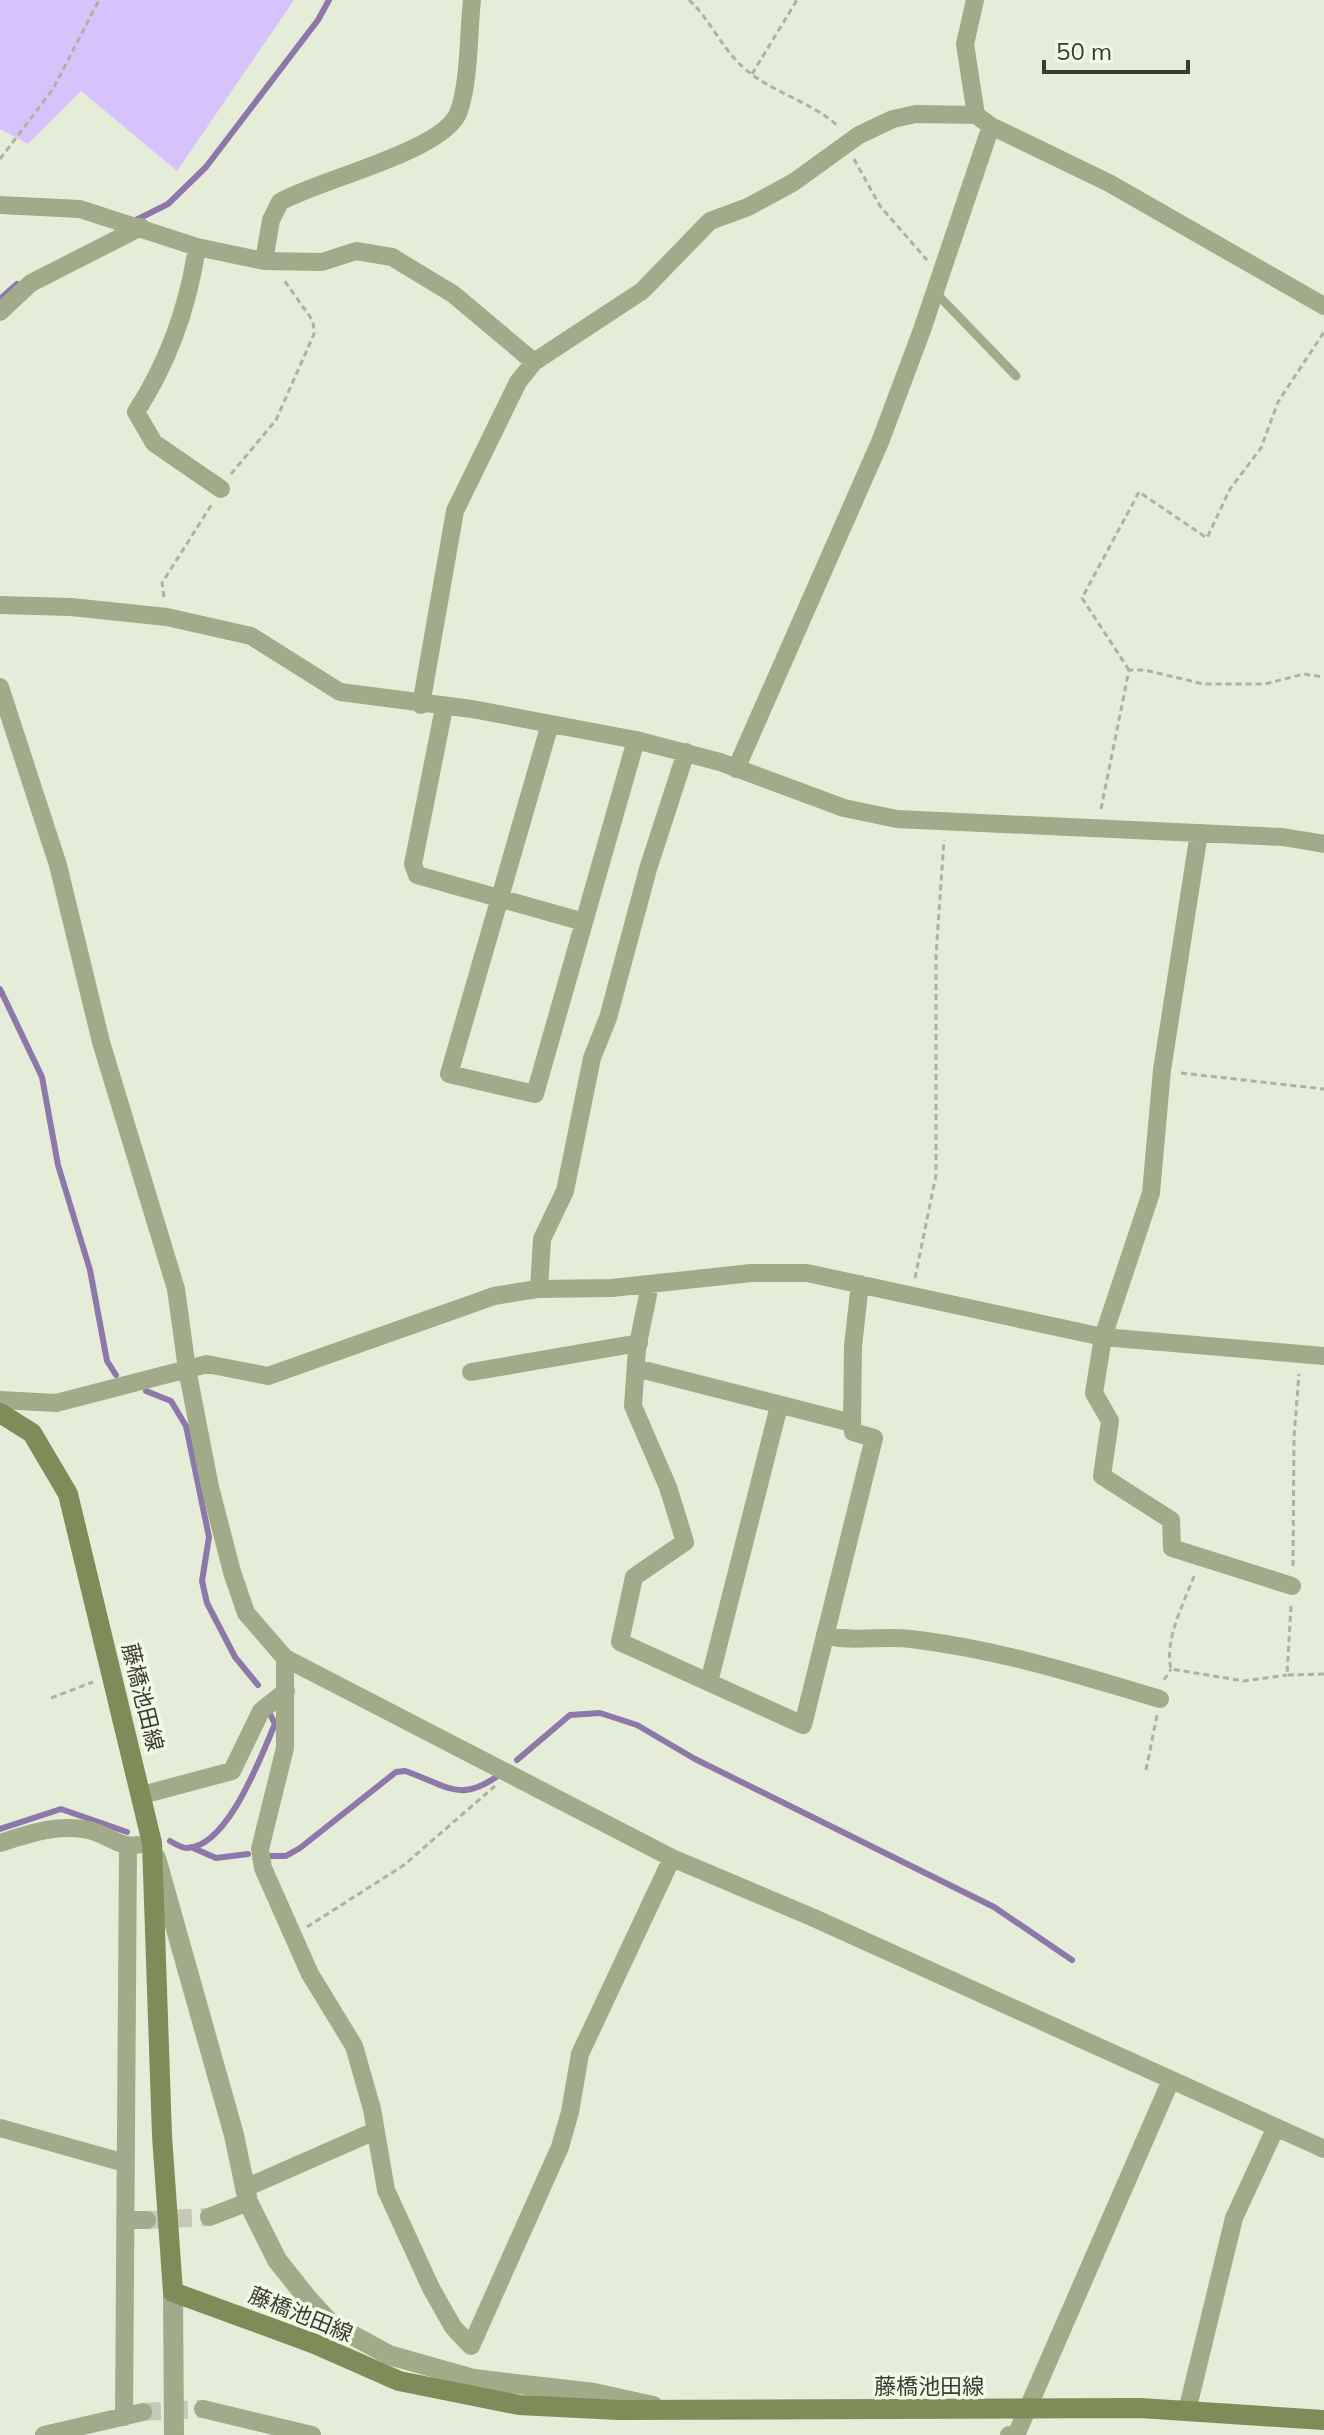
<svg xmlns="http://www.w3.org/2000/svg" width="1324" height="2435" viewBox="0 0 1324 2435" font-family="Mulish,'Noto Sans JP',sans-serif">
<rect width="100%" height="100%" fill="#e5ecd7"/>
<path fill="#d8c2fb" d="M0,0H294L177,171L81,91L28,144L0,129Z"/>
<g fill="none" stroke-linecap="round" stroke-linejoin="round">
<path stroke="#8d78a9" stroke-width="6" d="M132,222L168,204L206,167L318,20L329,0
M0,299L17,284
M0,989L42,1077L58,1165L90,1270L107,1361L116,1375
M146,1391L171,1401L186,1426L209,1537L202,1581L207,1603L235,1657L258,1685
M517,1760L570,1715L600,1713L637,1725L695,1759L994,1907L1072,1960
M0,1829L61,1809L127,1832
M170,1841C175,1844 182,1848 187,1848C228,1847 261,1756 275,1724L271,1716
M191,1847L216,1858L248,1854
M270,1856H286L300,1848L396,1772L405,1771C447,1785 459,1804 499,1775"/>
<path stroke="#c3c9b6" stroke-width="18" stroke-dasharray="18 9" stroke-linecap="butt" d="M147,2220L209,2217
M143,2412L203,2409"/>
<path stroke="#adb2a1" stroke-width="3" stroke-dasharray="6 4" stroke-linecap="butt" d="M689,0C710,19 722,49 744,68C772,93 811,101 839,127
M752,74L797,0
M0,159L53,89L99,0
M854,159L880,206L927,260
M231,474L276,420L314,334L313,321L284,280
M164,597L162,583L212,504
M1129,670L1082,598L1139,492L1207,538L1230,489L1261,448L1278,402L1324,332
M1101,809L1129,670H1145L1203,684H1265L1304,674L1324,677
M1181,1073L1324,1089
M915,1278L936,1175V955L944,840
M1293,1566L1294,1437L1299,1374
M1194,1576C1184,1603 1164,1640 1171,1669L1244,1681L1287,1675
M1291,1606L1287,1675L1324,1674
M1164,1680L1171,1669
M51,1698L93,1682
M1146,1770L1157,1715
M307,1927L404,1865L495,1786"/>
<path stroke="#a1ab89" stroke-width="9" d="M935,292L1016,376"/>
<path stroke="#a1ab89" stroke-width="18" d="M975,0L965,44L976,115
M0,205L80,209L197,247L264,261L322,262L356,251L392,257L453,294L534,362
M197,247C188,308 169,361 136,412L154,443L221,489
M264,261L271,220L280,202C320,179 446,151 459,111C470,78 468,35 472,0
M0,312L31,283L141,227
M0,605L71,607L167,617L251,636L340,692L472,709L636,740L720,762L844,808L897,819L1283,837L1324,844
M0,687L58,865L101,1042L176,1289L187,1369L210,1487L232,1572L246,1613L285,1658L672,1858L814,1918L1324,2149
M421,705L455,511L518,382L534,362L642,291L710,221L748,207L794,182L859,135L893,119L916,114L976,115L991,126L1109,183L1324,306
M444,708L413,864L417,875L584,922
M550,724L449,1074L535,1094L636,740
M736,769L880,442L922,330L991,126
M1199,833L1162,1070L1151,1193L1103,1337L1094,1393L1110,1421L1102,1476L1171,1520L1172,1548L1292,1586
M650,1285L637,1349L633,1406L668,1487L685,1542L634,1577L620,1642L803,1725L874,1438L853,1432L852,1423L853,1346L860,1284
M539,1289L542,1239L565,1191L592,1058L608,1018L648,869L686,752
M636,1368L852,1423
M471,1372L639,1343
M0,1400L56,1403L207,1364L268,1376L494,1296L537,1289L612,1288L751,1273H807L1103,1337L1324,1356
M825,1635C854,1643 881,1635 911,1639C996,1649 1077,1674 1160,1699
M285,1658V1748L260,1849L263,1868L310,1974L354,2046L372,2109L386,2190L431,2288L453,2327L471,2346L560,2147L570,2112L580,2054L672,1858
M709,1682L779,1406
M142,1795L232,1771L261,1711L286,1691
M0,1843C31,1833 56,1824 89,1830C106,1834 120,1848 137,1845
M0,2128L125,2163
M245,2188L375,2131
M209,2217L248,2202
M125,2220H147
M203,2409L312,2435
M1187,2411L1234,2218L1276,2127
M124,2417L128,1847
M44,2435L143,2412
M1009,2435L1017,2433L1171,2080"/>
<path stroke="#a1ab89" stroke-width="20" d="M156,1858L234,2135L248,2202L277,2260L308,2299L330,2323L389,2355L474,2379L594,2393L653,2406
M173,2292L174,2435"/>
<path stroke="#7f8c59" stroke-width="20" d="M0,1413L32,1433L68,1494L152,1843L162,2136L173,2292L315,2344L399,2381L519,2405L618,2410L1140,2408L1324,2420"/>
</g>
<g text-anchor="middle" stroke-width="7" stroke-linejoin="round" paint-order="stroke">
<g font-size="22" fill="#3a3c34" stroke="#f2f9e4">
<text transform="translate(143 1697) rotate(76)" y="8">藤橋池田線</text>
<text transform="translate(301 2314) rotate(22)" y="8">藤橋池田線</text>
<text x="929" y="2394">藤橋池田線</text>
</g>
</g>
<path d="M1044 60v12h144v-12" fill="none" stroke="#3a3c34" stroke-width="4"/>
<text x="1056" y="60" font-size="24" fill="#3a3c34" stroke="#f2f9e4" stroke-width="6" paint-order="stroke">50 m</text>
</svg>
